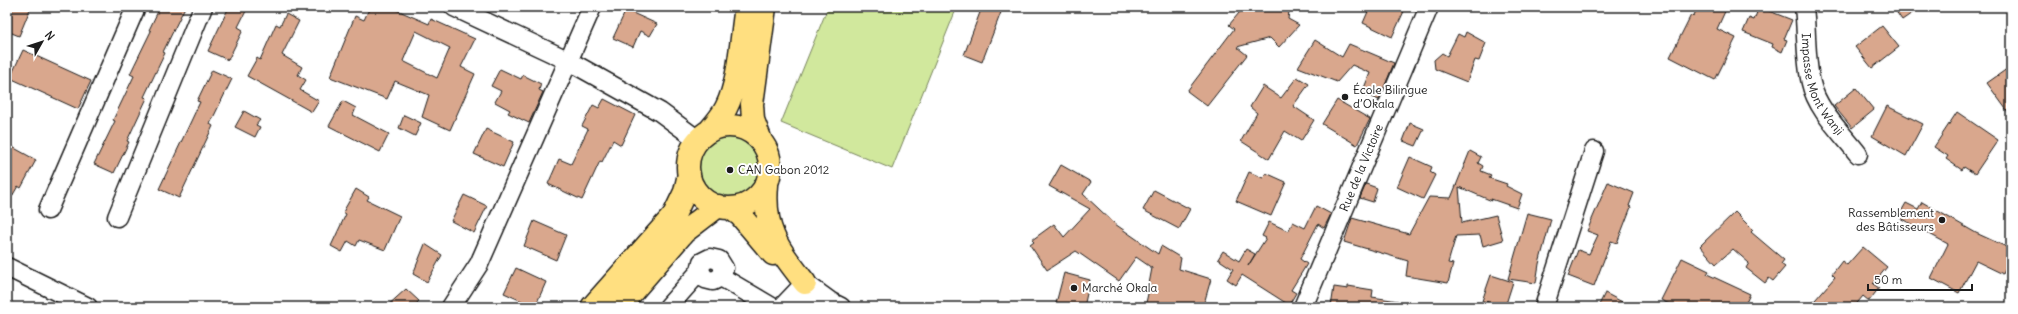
<svg xmlns="http://www.w3.org/2000/svg" width="2018" height="314" viewBox="0 0 2018 314" font-family="Delius,sans-serif">
<rect width="100%" height="100%" fill="#fff"/>
<filter id="ink" filterUnits="userSpaceOnUse"><feTurbulence type="fractalNoise" baseFrequency=".025" numOctaves="2"/><feDisplacementMap in="SourceGraphic" scale="8" xChannelSelector="R" yChannelSelector="G"/><feConvolveMatrix kernelMatrix="1 2 1 2 8 2 1 2 1" color-interpolation-filters="sRGB"/></filter>
<g filter="url(#ink)">
<path fill="#d1e89d" stroke="#76825c" d="M828,7H957L892,169L781,123Z
M696 168a33 33 0 1 1 66 0a33 33 0 1 1-66 0Z"/>
<path fill="#d9a78d" stroke="#1c1c1c" fill-rule="evenodd" d="M7,7H31L19,36L7,31Z
M160,7H185L163,52L165,53L144,97L147,98L127,141L129,142L114,173L94,164L115,121L113,120L134,76L130,74L151,31L149,30Z
M229,7H248L238,27L243,30L228,60L208,51Z
M370,7H390L429,24L431,19L475,39L461,67L475,74L450,130L422,117L429,95L395,81L387,99L330,77L355,16L364,20ZM416,31L450,48L437,78L403,61Z
M982,7H1003L982,62L964,55Z
M1244,7H1284L1289,11L1288,19L1299,25L1279,47L1270,38L1237,47L1247,55L1207,106L1187,91L1234,29L1229,25Z
M1370,7H1406L1392,37L1363,23Z
M1698,7H1727L1717,29L1736,38L1715,80L1670,57L1691,15L1693,17Z
M1759,7L1792,20L1784,39L1787,40L1782,52L1772,47L1773,44L1743,32L1749,18L1754,20Z
M1893,7H1921L1902,20Z
M626,10L657,24L650,36L640,31L633,47L613,38Z
M286,14L299,21L282,55L302,67L298,75L306,80L300,90L319,101L312,112L247,76L257,58L260,60L276,24L280,26Z
M1882,26L1899,47L1872,68L1855,47Z
M1466,32L1486,43L1479,61L1475,60L1467,82L1435,69L1434,60L1442,53L1447,56L1458,34L1464,37Z
M1315,40L1342,57L1349,44L1394,63L1379,100L1362,93L1370,73L1352,65L1337,82L1298,67Z
M23,50L91,81L78,109L10,78Z
M2011,66V116L1987,83Z
M500,69L521,79L523,75L541,84L539,90L543,92L529,123L508,113L510,110L495,102L501,91L491,86Z
M212,70L232,79L210,124L213,126L179,198L159,189L200,102L197,101Z
M1297,77L1309,84L1293,106L1314,120L1301,141L1285,131L1269,159L1241,141L1257,113L1250,107L1263,86L1281,98Z
M1856,88L1874,110L1852,128L1834,106Z
M604,99L635,115L621,145L613,140L602,162L600,161L582,200L548,184L559,159L571,164L588,129L582,126L593,105L599,108Z
M1337,100L1370,119L1357,145L1322,124Z
M343,101L356,108L353,115L389,134L380,152L329,126Z
M1887,106L1923,124L1906,156L1872,136Z
M244,111L260,120L256,125L260,127L255,137L235,127Z
M1957,112L1998,140L1975,174L1964,167L1962,170L1946,159L1948,156L1934,147Z
M404,115L421,123L415,136L399,128Z
M1410,123L1424,129L1416,146L1403,141Z
M486,129L514,142L503,167L474,154Z
M7,144L36,160L21,188L18,186L7,205Z
M1470,151L1481,157L1478,163L1483,166L1481,171L1491,175L1489,178L1507,184L1506,186L1522,194L1517,208L1491,199L1492,201L1459,187L1462,223L1496,215L1503,240L1483,246L1480,235L1456,236L1448,263L1453,264L1448,283L1406,276L1408,261L1344,242L1352,218L1409,234L1429,197L1451,198Z
M1410,157L1432,167L1430,172L1435,175L1423,199L1397,187Z
M1061,165L1091,182L1083,194L1115,224L1158,254L1161,246L1181,258L1179,269L1211,279L1203,307H1145L1150,285L1149,284L1152,268L1136,257L1119,281L1076,251L1047,270L1030,245L1034,242L1032,240L1054,224L1064,237L1090,209L1049,186Z
M1249,172L1263,178L1266,173L1286,182L1271,216L1236,201Z
M1608,182L1634,193L1629,206L1631,207L1617,243L1611,241L1594,286L1568,276L1578,250L1589,254L1598,235L1587,231Z
M1366,184L1377,188L1373,202L1360,198Z
M356,189L369,197L367,200L400,216L385,250L359,240L356,246L348,241L342,252L331,246L346,214L343,212Z
M1154,190L1190,209L1179,229L1143,210Z
M464,195L487,206L474,233L451,221Z
M1922,202L1976,233L2011,249V257L2003,274L1976,261L1959,293L1931,278L1948,244L1898,217L1906,203L1918,209Z
M1316,206L1331,214L1324,228L1318,224L1300,259L1307,264L1291,290L1296,293L1289,305L1242,275L1236,285L1227,279L1233,269L1218,259L1223,251L1239,261L1246,249L1255,254L1248,266L1266,238L1262,236L1269,222L1288,231L1293,222L1305,228Z
M1735,212L1753,230L1751,232L1784,260L1781,264L1785,267L1773,281L1769,278L1765,283L1746,268L1749,263L1733,249L1716,264L1700,246Z
M1527,213L1551,219L1539,264L1536,283L1508,279Z
M534,221L566,235L556,260L524,246Z
M425,244L442,255L427,282L413,274Z
M1863,247L1887,267L1873,284L1879,288L1869,301L1863,296L1854,307H1809L1835,277L1832,274L1842,261L1847,265Z
M1682,258L1709,271L1707,274L1750,294L1744,307H1675L1661,300Z
M516,268L546,282L535,307L504,293Z
M1064,273L1090,280L1084,307H1055Z
M1491,275L1513,282L1505,307H1487L1488,302L1482,301Z
M1348,286L1373,290L1372,297L1398,301L1397,307H1331L1334,287L1348,289Z
M406,289L419,301L413,307H386Z
M1605,293L1632,307H1598Z"/>
<g fill="none" stroke-linecap="round" stroke-linejoin="round">
<g stroke="#1c1c1c" stroke-width="21">
<g id="minor">
<path d="M454,7L567,60L660,112L698,140"/>
<path id="s1" d="M1804,7C1807,32 1805,58 1811,83C1817,110 1842,133 1858,154"/>
<path d="M48,210L136,7"/>
<path d="M117,217L203,7"/>
<path d="M7,267L88,307"/>
<path d="M721,277L772,307"/>
<path d="M451,307L479,264L592,7"/>
<path d="M668,307L700,271L702,262L710,258L719,260L724,268L721,277L713,281L705,279L700,271"/>
<path d="M782,307L805,283L831,302L841,307"/>
<path d="M802,307L817,292"/>
<path id="s2" d="M1303,307L1429,7"/>
<path d="M1544,307L1594,151"/>
</g>
</g>
<g stroke="#1c1c1c" stroke-width="25">
<path id="major" d="M688 167a41 41 0 1 1 82 0a41 41 0 1 1-82 0Z
M709,131C715,124 722,116 726,108C740,81 741,37 746,7
M761,141L753,120L752,104L765,7
M767,185C763,231 778,248 805,283
M730,208L740,215L773,254
M592,307L674,215L685,192L689,174
M619,307L684,232L718,206"/>
</g>
<use href="#minor" stroke="#fff" stroke-width="18"/>
<use href="#major" stroke="#ffdf80" stroke-width="22"/>
</g>
</g>
<g fill="#1c1c1c" stroke="#fff" stroke-width="1.5">
<circle cx="1345" cy="97" r="4"/>
<circle cx="730" cy="170" r="4"/>
<circle cx="1942" cy="220" r="4"/>
<circle cx="1074" cy="288" r="4"/>
</g>
<g text-anchor="middle" stroke-width="4" stroke-linejoin="round" paint-order="stroke">
<g font-size="12" fill="#1c1c1c" stroke="#fff">
<text dy="4" stroke="none"><textPath href="#s1" startOffset="81">Impasse Mont Wanji</textPath></text>
<text dy="4" stroke="none"><textPath href="#s2" startOffset="151">Rue de la Victoire</textPath></text>
</g>
<g font-size="12" fill="#1c1c1c" stroke="#fff" text-anchor="start">
<text x="1353" y="94">École Bilingue<tspan x="1353" dy="14">d’Okala</tspan></text>
<text x="738" y="174">CAN Gabon 2012</text>
<text x="1934" y="217" text-anchor="end">Rassemblement<tspan x="1934" dy="14">des Bâtisseurs</tspan></text>
<text x="1082" y="292">Marché Okala</text>
</g>
</g>
<rect width="2018" height="314" fill="none" stroke="#fff" stroke-width="24"/>
<rect x="12" y="12" width="1994" height="290" fill="none" stroke="#1c1c1c" stroke-width="1.5" filter="url(#ink)"/>
<g transform="translate(42 42) rotate(51)" stroke="#ffffff" stroke-width="3" paint-order="stroke">
<path d="M0-3L7 15L0 10L-7 15Z" fill="#1c1c1c"/>
<text y="-6" font-size="11" font-weight="bold" text-anchor="middle" fill="#1c1c1c">N</text>
</g>
<path d="M1868 284v6h104v-6" fill="none" stroke="#1c1c1c" stroke-width="2"/>
<text x="1874" y="284" font-size="12" fill="#1c1c1c" stroke="#ffffff" stroke-width="3" paint-order="stroke">50 m</text>
</svg>
